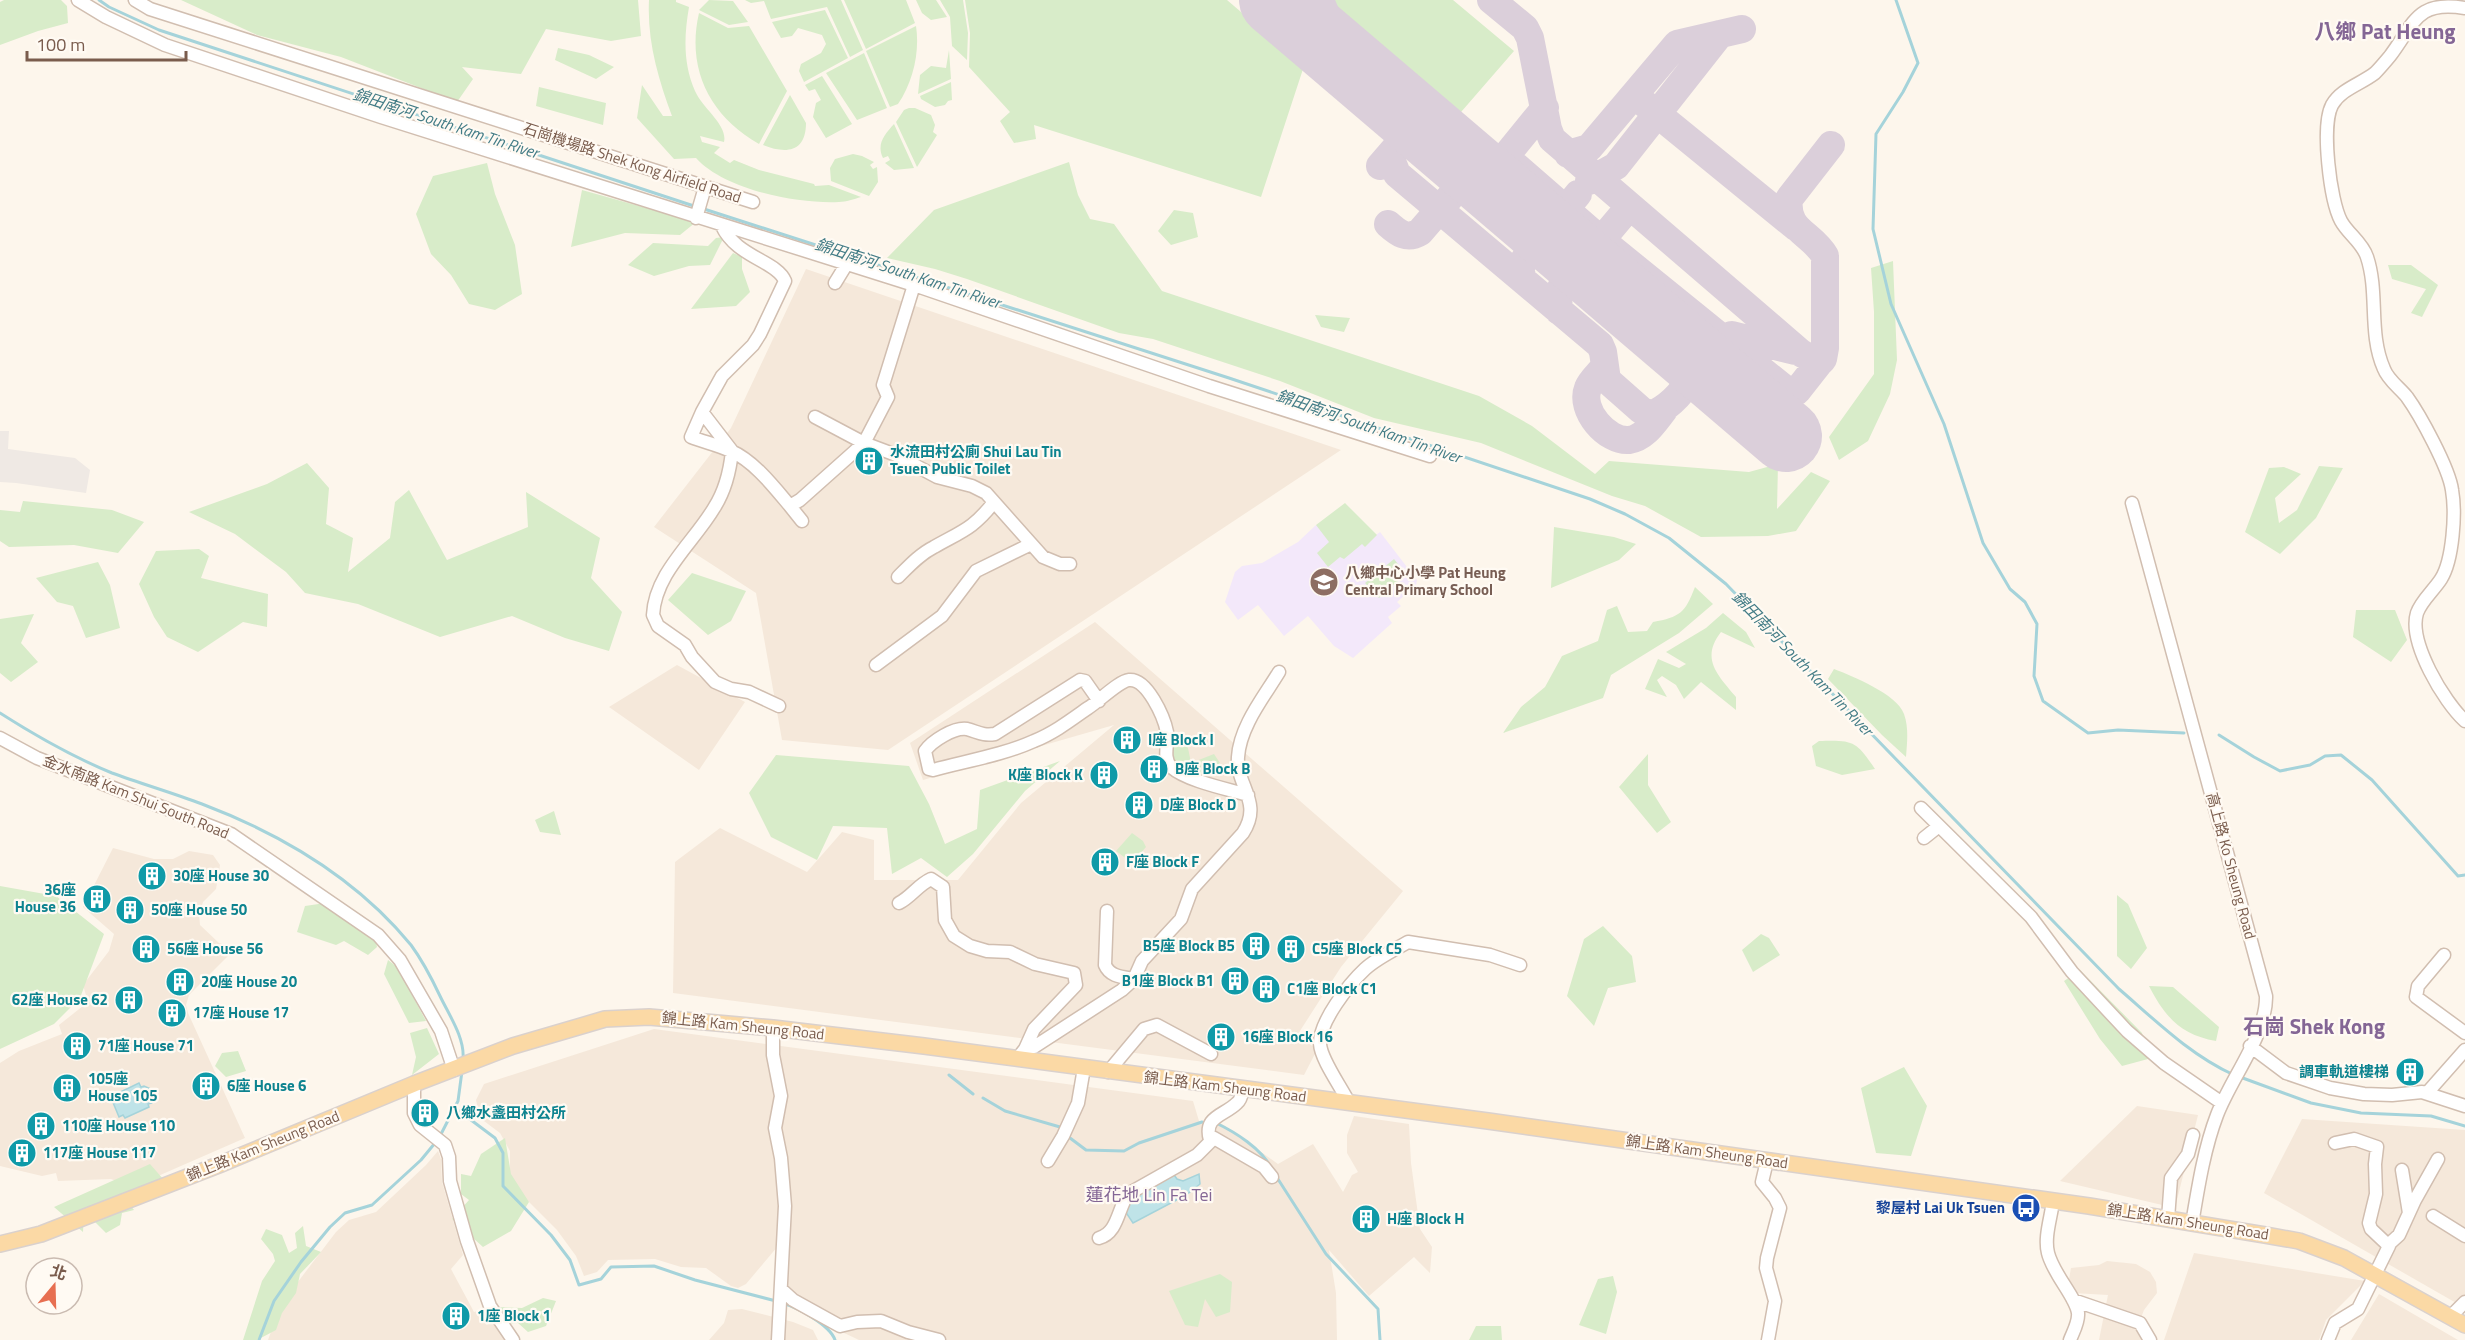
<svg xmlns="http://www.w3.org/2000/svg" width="2465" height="1340" viewBox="0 0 2465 1340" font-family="'Titillium Web','Noto Sans TC',sans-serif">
<rect width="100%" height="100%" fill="#fdf6ec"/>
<path fill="#f5e8da" d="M806,269L1341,450L888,750L782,740L756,593L654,527L731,428Z
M1095,622L1403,891L1341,967L1298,1034L1317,1050L1304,1075L673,993L675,862L720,828L807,872L842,832L874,840V880H958L1021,803L1114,725L923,780L910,743Z
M677,665L745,702L699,770L609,707Z
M113,848L154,859H173L189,851L213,855L220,865L216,889L203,902L199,914L200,925L219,943L230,946L231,953L189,995L186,1005L188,1013L245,1138L126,1190L122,1183L111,1179L58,1181L56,1173L42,1176L0,1166V1063L19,1051L62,1034L59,1025L88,1002L83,985L109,951L114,934L83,907Z
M654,1029L1193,1101L1199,1121L1219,1122L1278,1164L1313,1144L1343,1192L1352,1175L1358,1172L1347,1153V1135L1354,1116L1409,1124L1411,1163L1420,1229L1432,1247L1430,1273L1414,1257L1369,1296L1329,1250L1336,1293L1337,1340H859L789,1307L778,1246L746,1284L738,1288L731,1286L706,1268L681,1267L655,1259L608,1260L597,1272L584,1276L576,1256L557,1230L510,1183V1151L500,1133L480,1118L476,1100L484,1084Z
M2137,1106L2198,1115L2175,1208L2060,1181Z
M2302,1119L2465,1130V1308L2264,1193Z
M438,1151L441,1159L442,1182L463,1255L451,1269L474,1312L487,1308L508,1340H268L281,1304L336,1232L349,1220L376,1212L426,1165Z
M2194,1253L2365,1281L2326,1320L2319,1340H2164Z
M2107,1261L2136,1264L2150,1272L2156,1282L2157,1293L2144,1310L2139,1323L2143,1340H2099L2108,1295L2073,1293L2068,1285L2071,1268L2099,1265Z
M2379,1294L2458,1340H2351Z
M742,1309L793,1322L813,1330L818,1340H709L724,1323L728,1310Z"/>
<path fill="#efe9e4" d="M0,431H9L8,449L75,458L90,470L86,493L16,483L0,482Z"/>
<path fill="#f3e8fa" d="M1316,525L1376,535L1380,532L1417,580L1416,585L1397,602L1401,606L1388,617L1392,623L1353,658L1334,646L1308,616L1284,636L1258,605L1238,620L1225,602L1235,572L1242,566L1262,563L1298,542Z"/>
<path fill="#d8ecc9" d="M4,0H61L67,6L68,23L38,31L0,45V2Z
M181,0H638L641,36L611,41L546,29L521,74L462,67L473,79L457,102L341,57L257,35Z
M649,0H676V2L689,7C684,36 683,64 695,91C703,109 728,125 724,142L700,136L702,142L720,147L714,153L730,163L734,160L759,170L814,184L815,186L829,185L861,197C854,199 846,202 839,202C797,204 725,190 696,158L674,159L637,118L642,85L663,116H672C658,78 647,41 649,0Z
M709,0L733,1L748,22L729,25L699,10Z
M745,0H841L863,50L850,57L827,7L771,19L764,1L751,3Z
M844,0H906L915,23L866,49Z
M916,0H936L947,17L931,20L922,13Z
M940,0H963L968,33L967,60L952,46L950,17Z
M965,0H1227L1304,66L1261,197L1034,125L1036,139L1014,143L1000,121L1010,112L969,67L970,33Z
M1327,0H1453L1514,51L1455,119L1334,15Z
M825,10L848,58L804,82L799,71L801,64L821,53L826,44L822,35L798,28L792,36L781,38L772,22Z
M699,13L728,28L749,26L787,91L759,144C710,116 686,69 699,13Z
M916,26C920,52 913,82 898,104L890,107L866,51Z
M558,48L589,55L614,67L596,79L555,60Z
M949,50L951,79L918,94L920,75L931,66L946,68Z
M864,53L887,108L857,120L826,73Z
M822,76L852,124L826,138L813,117L816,103L821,100L815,89L809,91L805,85Z
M951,82L952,100L948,101L945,105L935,107L921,99L920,96Z
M539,87L606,103L603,125L536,106Z
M790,95L806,123C806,153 785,154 763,145Z
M909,108H915L931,115L935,125L933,132L937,135L917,167L896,122L904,110Z
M894,124L914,168L894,170L885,163L890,160L888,156L883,158C876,144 885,134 894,124Z
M853,154L862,156L874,162L870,165L873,169L877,167L878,182L869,196L831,181L830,168L835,159Z
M1069,162L1078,195L1090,219L1114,224L1162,291L1479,396L1532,426L1595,474L1609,461L1749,472L1778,464L1777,509L1811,472L1830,481L1796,531L1768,536L1701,537L1645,506L1612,496L1481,443L1374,418L1280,381L1153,339L1119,333L967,279L935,269L887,258L934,210Z
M487,163L495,194L515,245L522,294L495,310L469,304L451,275L431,254L416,214L433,176Z
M582,190L696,222L680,235L625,233L571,247Z
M1174,210L1193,213L1198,237L1171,245L1158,231Z
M724,237L710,265L689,266L654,276L628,265L653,243L708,246L716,238Z
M733,253L742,257V269L750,292L736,306L691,309Z
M1893,261L1897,360L1890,394L1868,441L1839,460L1829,437L1874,374V312L1871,268Z
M2388,265H2411L2438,285L2422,317L2411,313L2426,289L2392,279Z
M1315,315L1350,318L1344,332L1321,327Z
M307,463L329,488L326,524L353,538L348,572L390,538L395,502L409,490L447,560L528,527L526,492L600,538L591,578L622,612L609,651L565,638L512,616L440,637L358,604L305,593L286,572L235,534L189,512L267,484Z
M2319,466L2343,468L2316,518L2280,554L2245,532L2269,468L2284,467L2301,474L2275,498L2279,523L2297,510Z
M23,501L112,510L144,522L118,553L74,545L9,547L0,541V510L20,512Z
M1345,503L1377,535L1365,547L1362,544L1344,559L1340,557L1328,567L1317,553L1329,542L1316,525Z
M1554,527L1614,537L1636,544L1619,560L1551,588Z
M199,549L209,556L201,578L268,594L267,627L243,622L198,652L167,637L154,617L139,584L156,551Z
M1394,559L1406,574L1379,598L1365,583Z
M98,562L110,585L120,628L86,638L73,606L57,602L36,578Z
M692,573L746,591L731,621L708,635L668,600Z
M1695,587L1713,604L1679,633L1611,675L1603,698L1503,733L1521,707L1545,687L1562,656L1598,641L1607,610L1617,606L1628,632L1647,631L1653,622C1680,617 1685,613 1695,587Z
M2356,610H2395L2407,640L2391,662L2353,637Z
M1723,613L1746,632L1755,648L1721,632C1700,659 1718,675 1736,697V710L1701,682L1684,699L1676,685L1662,676L1657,680L1667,697L1645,689L1658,659L1679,668L1686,664L1666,652L1706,628Z
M34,614L21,643L38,662L11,682L0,673V619Z
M1834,669C1852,676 1897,694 1904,714C1909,728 1907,743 1906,757L1882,735L1828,679Z
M1173,738H1186L1191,763L1214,754L1220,763L1201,779L1183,770L1169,757Z
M1819,741C1854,740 1856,741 1875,769L1842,775L1816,766L1812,746Z
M1648,754V785L1671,822L1657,833L1619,787Z
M776,755L909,766L929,804L945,844L977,829L980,790L1060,761L1025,791L973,854L947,877L921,858L892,874L887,828L833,826L817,860L771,837L749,793Z
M554,811L561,835L540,832L535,820Z
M1132,833L1143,841L1146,847L1132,863L1116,851Z
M0,886L56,896L104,934L80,998L54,1024L0,1049Z
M2117,895L2128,904L2147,948L2131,969L2117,956Z
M339,901L373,924L377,947L368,955L344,941L336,945L297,932L305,906Z
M1603,926L1632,956L1636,982L1608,988L1594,1026L1567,996L1584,939Z
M1761,934L1769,938L1780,955L1753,972L1742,950Z
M388,960L397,967L426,1021L409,1023L384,974Z
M2080,970L2142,1033L2148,1059L2122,1066L2100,1039L2064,981Z
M2149,986L2173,987L2219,1027L2216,1041C2181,1035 2165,1017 2149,986Z
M427,1028L439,1054L412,1075L416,1057L410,1033Z
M238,1051L246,1071L226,1077L215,1066L222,1053Z
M1904,1067L1927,1106L1911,1156L1876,1153L1861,1088Z
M505,1138L511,1174L529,1202L511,1231L483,1247L452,1219L469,1200L461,1194V1174L471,1176L481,1154Z
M150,1164L164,1180L122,1195L134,1210L122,1213L120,1225L106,1233L84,1211L83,1232L54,1207Z
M303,1226L306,1246L321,1252L300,1274L296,1293L282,1313L276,1330L257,1340H243L262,1281L275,1261L273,1254L261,1239L266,1229L282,1235L289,1253L297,1248L295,1233Z
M1220,1274L1232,1282L1230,1312L1216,1317L1205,1299L1198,1327L1185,1325L1169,1291Z
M1613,1276L1617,1292L1606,1334L1579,1325L1598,1279Z
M543,1298L556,1301L546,1326L528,1332L518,1323L497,1324L498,1307L522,1308Z
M1476,1326H1501L1502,1340H1469Z"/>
<path fill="#bfe3e8" stroke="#a5d3da" stroke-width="1.5" d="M139,1083L141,1087L144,1086L153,1090L152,1103L148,1104L149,1107L125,1118L123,1115L119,1117L112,1100L116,1098L114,1095Z
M1172,1172L1177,1179L1183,1181L1199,1174L1200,1184L1186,1195L1133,1223L1123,1208L1128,1198Z"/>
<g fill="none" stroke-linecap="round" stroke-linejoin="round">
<path stroke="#a5d3da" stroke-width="3" d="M99,0L109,7L159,30L697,207
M1896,0L1918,63L1903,92L1876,134L1873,229L1891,304L1944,424L1983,543L2010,589L2025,602L2037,624L2034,676L2043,701L2088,733L2118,730L2184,733
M704,209L1229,378L1590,499L1625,514L1669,538L1726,584L2119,989C2155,1020 2190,1055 2234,1075
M0,713C36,736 73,757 112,773C142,784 173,793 202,804C281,834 357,879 411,945C422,960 432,979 440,996C449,1015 465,1038 463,1059
M2219,735L2254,757L2280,771L2310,765L2325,756L2341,755L2372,780L2458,876L2465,875
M949,1075L973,1094
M2240,1077L2311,1103L2361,1113L2431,1116L2465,1126
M983,1098L1005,1111L1060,1127
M455,1108L495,1138L503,1153V1186L551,1235L570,1260L579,1285L601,1279L611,1267L654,1266L695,1280L776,1301
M1216,1123C1235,1132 1262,1149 1271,1168
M439,1138L458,1101L462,1071
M1070,1138L1086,1150L1124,1151L1139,1143L1202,1122
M1276,1176L1326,1254L1378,1309L1380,1340
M782,1303C797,1307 830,1325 835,1340
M259,1340L274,1301L301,1262L330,1227L345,1213L372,1205L421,1160L435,1143"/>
<path stroke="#dbcfda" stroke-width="28" d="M1320,0L1345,60
M1491,0L1525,28L1530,38L1548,129L1552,139L1801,353L1819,363L1823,359L1825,348V256C1812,233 1785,231 1789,199L1831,145
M1634,95L1797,228
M1545,108L1509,152L1510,161L1601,240L1790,393L1797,391L1819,363
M1393,153L1391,159L1397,174L1600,345L1603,352L1607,380L1641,410L1651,415C1668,408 1682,393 1692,377C1695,371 1696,365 1699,359C1705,346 1719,339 1732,335L1795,351
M1568,154L1589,148L1677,44L1742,29
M1380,166L1418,122
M1589,181L1616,166L1720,34
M1388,224C1398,233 1407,240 1420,232L1451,196
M1523,280L1520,269L1524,260L1578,194
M1638,310L1701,327
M1559,311L1558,296L1561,288L1624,213L1626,203
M1605,366C1600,373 1591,380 1588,388C1579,410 1607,442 1629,440C1645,438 1655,421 1664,410"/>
<path stroke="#dbcfda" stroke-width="72" d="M1275,0L1786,436"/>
<g stroke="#d1beb0" stroke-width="15">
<path id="minor" d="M78,0L106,17L165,45L381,117L914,285L1209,386L1430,456
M135,0L150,9L753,202
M2465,8C2416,0 2415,23 2390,56C2385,62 2380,68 2375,73C2361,84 2341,89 2332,105C2321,126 2330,200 2341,221C2348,234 2362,242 2367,257C2379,293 2368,333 2384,369C2388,380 2400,388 2407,397C2420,415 2449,468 2452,490C2456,513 2453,560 2441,579C2434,590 2421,601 2417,613C2408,642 2444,702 2465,721
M696,218L705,187
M722,226C736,257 777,261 785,281L760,334L753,345L722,376L702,412L732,451C730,471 725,491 714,508C694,542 655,573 653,615L658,626L685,645L692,657L715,682L731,689L749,692L779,706
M835,283L846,265
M702,412L691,437C704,442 718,445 731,451C754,461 774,487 790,506L800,500L864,443L888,397L883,385L914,285
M815,417L864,443L896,455L937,477L972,486L986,493L1043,557L1060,564H1070
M2132,503L2266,996C2267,1034 2231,1078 2217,1115C2204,1149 2198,1188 2192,1224
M790,506L802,521
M898,577C909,566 920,554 934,547C962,531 973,529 994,502
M876,665L942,616L976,571L1031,544
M1099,701L1085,681L1080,680L995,734C983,736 978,732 967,729C954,727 932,741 925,751L929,769L933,770C966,761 1003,755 1034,741C1054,733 1071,720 1088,708C1098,702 1119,681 1129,680C1147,678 1164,717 1167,732C1169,743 1162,757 1171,767C1187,781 1227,789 1248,795
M0,738L37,758L231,834L378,935L400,960L441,1031L454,1070
M1921,808L2031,917L2072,972L2127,1031L2164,1063L2222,1103
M1924,838L1939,826
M899,903C911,897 918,885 931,879L943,887L945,920L954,936L970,946L987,951L1010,952L1035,964L1074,973L1076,985L1034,1029L1025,1049
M1107,911L1105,965C1110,977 1123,977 1134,979
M2444,955L2418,986L2416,997L2465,1033
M773,1028V1055L781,1096L775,1128L781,1158L785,1206L778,1340
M2250,1046L2286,1073L2330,1088L2364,1094L2392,1095L2422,1092L2465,1106
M1017,1059L1025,1049L1034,1047L1122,990L1134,979L1142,961L1181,919L1192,889L1243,833C1263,802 1236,786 1238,757C1240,726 1264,697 1279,672
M1108,1072L1144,1029L1157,1025L1211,1054
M414,1084V1113L420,1125L445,1145L449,1157L450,1181L467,1241L490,1306L513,1340
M2427,1093L2465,1050
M1349,1103C1342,1088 1321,1060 1320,1044C1319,1022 1349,984 1365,969C1377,958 1394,950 1408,942L1490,955L1520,965
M1210,1140C1203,1116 1224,1116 1237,1103C1241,1100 1242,1094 1243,1089
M1048,1161L1063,1136L1078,1103L1084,1068
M1767,1161L1762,1182L1775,1198L1780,1208L1767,1258L1766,1268L1775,1301L1768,1340
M2402,1170L2409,1213
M2053,1201C2051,1218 2044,1237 2048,1253C2053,1274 2076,1297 2078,1313C2079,1322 2073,1332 2070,1340
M2433,1216L2465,1236
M2168,1219L2171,1178L2188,1154L2193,1135
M1099,1238C1118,1233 1118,1208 1128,1194L1197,1155L1214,1138L1264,1167L1272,1177
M2388,1245L2399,1235L2415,1200L2438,1159
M782,1290L793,1300L840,1326L857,1322L881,1321L908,1332L939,1340
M2073,1300L2140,1323L2150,1340
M2451,1316L2465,1302
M2328,1340L2335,1323L2358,1309L2389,1246L2371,1229L2369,1223L2376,1194L2375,1164L2377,1147L2354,1139L2335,1143"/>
</g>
<g stroke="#dad1cd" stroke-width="18">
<path id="major" d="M0,1244L41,1234L221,1164L414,1084L513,1046L605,1019L649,1017L773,1028L924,1046L1488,1121L2089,1206L2265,1235L2299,1241L2344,1258L2465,1325"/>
</g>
<use href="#minor" stroke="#fff" stroke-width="12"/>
<use href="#major" stroke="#fbd9a5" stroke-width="15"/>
</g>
<defs>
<g id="building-disc" transform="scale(1.5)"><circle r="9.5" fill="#0f9aa8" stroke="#fffaf3"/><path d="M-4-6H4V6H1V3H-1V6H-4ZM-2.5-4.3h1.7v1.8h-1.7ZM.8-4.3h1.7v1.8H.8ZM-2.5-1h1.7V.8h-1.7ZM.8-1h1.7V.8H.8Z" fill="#fff"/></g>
<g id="school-disc" transform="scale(1.5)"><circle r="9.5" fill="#8d6e63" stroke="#fffaf3"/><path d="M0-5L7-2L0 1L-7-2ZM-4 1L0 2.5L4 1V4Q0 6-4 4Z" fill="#fff"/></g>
<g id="bus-disc" transform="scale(1.5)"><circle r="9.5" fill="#1a4fb4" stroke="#fffaf3"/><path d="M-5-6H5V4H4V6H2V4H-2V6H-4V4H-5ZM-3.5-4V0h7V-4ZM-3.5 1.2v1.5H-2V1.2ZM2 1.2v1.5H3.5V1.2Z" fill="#fff"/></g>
</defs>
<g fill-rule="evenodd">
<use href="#building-disc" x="869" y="461"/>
<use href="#school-disc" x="1324" y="582"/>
<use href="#building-disc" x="1127" y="740"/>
<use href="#building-disc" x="1154" y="769"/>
<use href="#building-disc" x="1104" y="775"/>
<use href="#building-disc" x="1139" y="805"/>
<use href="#building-disc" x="1105" y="862"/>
<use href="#building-disc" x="152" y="876"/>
<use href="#building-disc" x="97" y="899"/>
<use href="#building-disc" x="130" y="910"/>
<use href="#building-disc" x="1256" y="946"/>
<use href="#building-disc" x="146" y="949"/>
<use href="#building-disc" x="1291" y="949"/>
<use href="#building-disc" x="1235" y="981"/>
<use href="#building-disc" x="180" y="982"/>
<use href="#building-disc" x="1266" y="989"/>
<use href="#building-disc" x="129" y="1000"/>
<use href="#building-disc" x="172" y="1013"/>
<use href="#building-disc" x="1221" y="1037"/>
<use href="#building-disc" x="77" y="1046"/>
<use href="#building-disc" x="2410" y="1072"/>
<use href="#building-disc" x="206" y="1086"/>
<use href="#building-disc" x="67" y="1088"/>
<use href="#building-disc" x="425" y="1113"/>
<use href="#building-disc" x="41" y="1126"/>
<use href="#building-disc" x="22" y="1153"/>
<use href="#bus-disc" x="2026" y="1208"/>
<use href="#building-disc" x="1366" y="1219"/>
<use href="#building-disc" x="456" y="1316"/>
</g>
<g text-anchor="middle" stroke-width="4.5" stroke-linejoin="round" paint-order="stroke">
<g font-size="15" fill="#7a5c4d" stroke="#fffaf3">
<text transform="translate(632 163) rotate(18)" y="5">石崗機場路 Shek Kong Airfield Road</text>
<text transform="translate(136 797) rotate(22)" y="5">金水南路 Kam Shui South Road</text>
<text transform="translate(2231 866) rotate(75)" y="5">高上路 Ko Sheung Road</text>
<text transform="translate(743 1026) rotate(6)" y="5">錦上路 Kam Sheung Road</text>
<text transform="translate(1225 1087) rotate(7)" y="5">錦上路 Kam Sheung Road</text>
<text transform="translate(263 1146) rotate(-22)" y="5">錦上路 Kam Sheung Road</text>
<text transform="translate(1707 1152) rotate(8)" y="5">錦上路 Kam Sheung Road</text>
<text transform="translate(2188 1222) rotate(9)" y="5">錦上路 Kam Sheung Road</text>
</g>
<g font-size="15" font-weight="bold" fill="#0d838f" stroke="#fffaf3" text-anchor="start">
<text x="890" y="457">水流田村公廁 Shui Lau Tin<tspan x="890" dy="17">Tsuen Public Toilet</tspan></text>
<text x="1148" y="745">I座 Block I</text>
<text x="1175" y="774">B座 Block B</text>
<text x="1083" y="780" text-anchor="end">K座 Block K</text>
<text x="1160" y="810">D座 Block D</text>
<text x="1126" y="867">F座 Block F</text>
<text x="173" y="881">30座 House 30</text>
<text x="76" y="895" text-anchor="end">36座<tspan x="76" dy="17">House 36</tspan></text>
<text x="151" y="915">50座 House 50</text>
<text x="1235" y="951" text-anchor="end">B5座 Block B5</text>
<text x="167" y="954">56座 House 56</text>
<text x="1312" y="954">C5座 Block C5</text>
<text x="1214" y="986" text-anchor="end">B1座 Block B1</text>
<text x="201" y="987">20座 House 20</text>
<text x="1287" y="994">C1座 Block C1</text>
<text x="108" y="1005" text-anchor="end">62座 House 62</text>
<text x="193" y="1018">17座 House 17</text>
<text x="1242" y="1042">16座 Block 16</text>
<text x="98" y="1051">71座 House 71</text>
<text x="2389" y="1077" text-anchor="end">調車軌道樓梯</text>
<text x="88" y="1084">105座<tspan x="88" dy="17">House 105</tspan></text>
<text x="227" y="1091">6座 House 6</text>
<text x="446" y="1118">八鄉水盞田村公所</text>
<text x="62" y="1131">110座 House 110</text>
<text x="43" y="1158">117座 House 117</text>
<text x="1387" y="1224">H座 Block H</text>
<text x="477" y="1321">1座 Block 1</text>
</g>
<g font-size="15" font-weight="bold" fill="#785e54" stroke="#fffaf3" text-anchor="start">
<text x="1345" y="578">八鄉中心小學 Pat Heung<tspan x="1345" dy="17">Central Primary School</tspan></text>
</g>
<g font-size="15" font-weight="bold" fill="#164399" stroke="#fffaf3" text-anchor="end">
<text x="2005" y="1213">黎屋村 Lai Uk Tsuen</text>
</g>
<g font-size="16" font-style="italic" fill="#437c86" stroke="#fffaf3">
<text transform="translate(446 123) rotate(18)" y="6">錦田南河 South Kam Tin River</text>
<text transform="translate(908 273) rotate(18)" y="6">錦田南河 South Kam Tin River</text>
<text transform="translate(1369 426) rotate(19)" y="6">錦田南河 South Kam Tin River</text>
<text transform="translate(1803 663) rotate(46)" y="6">錦田南河 South Kam Tin River</text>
</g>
<g font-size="18" fill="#846695" stroke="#fffaf3">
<text x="1149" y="1201">蓮花地 Lin Fa Tei</text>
</g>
<g font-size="21" font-weight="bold" fill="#846695" stroke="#fffaf3">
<text x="2385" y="39">八鄉 Pat Heung</text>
<text x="2314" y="1034">石崗 Shek Kong</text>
</g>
</g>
<g transform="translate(54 1286) rotate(19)"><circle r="28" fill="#fffaf3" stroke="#cabbb1" stroke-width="1.5"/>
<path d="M0-4.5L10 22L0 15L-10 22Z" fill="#e76f51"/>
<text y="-9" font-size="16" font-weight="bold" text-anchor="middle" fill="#7a5c4d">北</text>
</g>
<path d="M27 51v9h159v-9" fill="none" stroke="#7a5c4d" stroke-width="3"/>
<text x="36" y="51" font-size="18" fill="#7a5c4d" stroke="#fffaf3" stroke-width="4.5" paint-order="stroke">100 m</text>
</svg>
